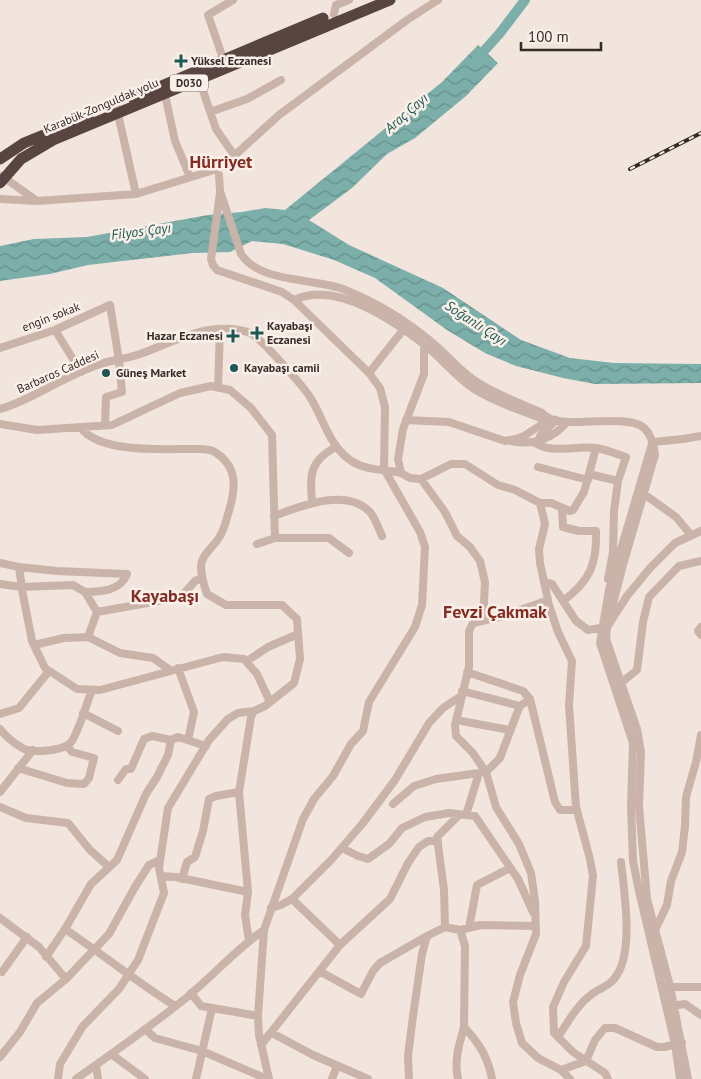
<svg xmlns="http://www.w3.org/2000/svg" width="701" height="1079" viewBox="0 0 701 1079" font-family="'PT Sans',sans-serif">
<defs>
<pattern id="water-waves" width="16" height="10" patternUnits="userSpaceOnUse" patternTransform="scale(1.25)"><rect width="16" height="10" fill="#7cafaa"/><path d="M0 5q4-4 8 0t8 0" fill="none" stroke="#668f8a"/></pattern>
</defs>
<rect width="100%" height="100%" fill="#f2e5dd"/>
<path fill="url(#water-waves)" d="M478,45L498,63L466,96L415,138L387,154L352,188L309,220L349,245L443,288L521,340L570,358L614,363L701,364V383L595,384L563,378L516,366L485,353L447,330L375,278L334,260L283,244L252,241L230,252L193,253L88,265L50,274L0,281V246L34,239L87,237L208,215L242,212L265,208L285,210L442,82Z"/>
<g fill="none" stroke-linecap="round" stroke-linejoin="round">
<path stroke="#7cafaa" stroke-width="10" d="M475,61L500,33L525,0"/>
<path stroke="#cab3a8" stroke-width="8" d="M334,14L336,5L349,0
M225,64L208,15L233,0
M198,76L216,129L234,155
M164,90L175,141L190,177
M116,105L136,194
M210,112L247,99L281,80
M223,166L279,115L407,20L438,0
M219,175L220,191L241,254C259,283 314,278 343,289C376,302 407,321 434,344C448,356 459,370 474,380C494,394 520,403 542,413C549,421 561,422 571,422C584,422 597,421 610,421C639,421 651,424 655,455L623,565L607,627L606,639L637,729L641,752L639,806L647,899L670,986L688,1079
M2,176L37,201
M220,193L211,259L213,265L217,270L282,292L294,300L369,373L380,388L385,407L384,469L420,532L425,547L422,605L415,627L369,702L363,731L351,744L333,776L314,799L303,819L264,930L258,1016L259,1035L269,1079
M0,199L37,201L136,194L214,170
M294,300C336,280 393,320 425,345C442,359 455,376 474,389C494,402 518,409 540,418L546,417
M55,330L81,372
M428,339L424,349V374L403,429L398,459L401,473L410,478L421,479L451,464H465L498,485L515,490L540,503L545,524L539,549L540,563L549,605L558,632L572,661L569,705L576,807L590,859L593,876L586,946L564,982L553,1007L554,1033L573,1052L605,1073L608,1079
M0,348L55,330L110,305L119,360L122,392L106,397L105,425
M369,373L403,330
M218,387L220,329
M0,409C28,401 50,385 76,374C84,370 92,367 100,364C112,360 125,359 137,355C161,347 184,334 209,330C222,328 238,328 250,333C261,338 302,385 310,397C324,419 329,447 353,462C368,471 384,469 401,473
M406,420L449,422L505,441L516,439L524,436L550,419
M0,424L37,430L112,425L180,393L211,386L230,390L251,408L272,435L275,538
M539,440L540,436L556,420
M511,441C532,446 553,439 567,422
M534,442C552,455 575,445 596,448C605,449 616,454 626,457L618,481L614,511L613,552L608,579
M653,442L683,439L701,436
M652,444L609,590L600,643L633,743L631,806L633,861L639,891L675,1044L680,1079
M538,467L588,480
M589,474L618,481
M421,479L445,512L457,536L470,547L480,561L485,582L483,621
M644,494L676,517L691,535
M312,503C310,475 309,461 336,447
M540,503H551L570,511L573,510L584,492L596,448
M562,508L563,527L579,531H596C597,564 590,581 563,601
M274,516C301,506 346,487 370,512C375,518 379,529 382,536
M257,544L275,538H329L349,553
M0,563L19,567L57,571L127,574C121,591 100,592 85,592
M19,567L23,595L32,641L45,668L77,689L100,690L223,657L244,659L257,674L270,702
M544,582L552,584L576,621L588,630L607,627L627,596L650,568L675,543L701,531
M0,584L21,587L73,585L85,592L97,612
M548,600L504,616L473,623L469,631V667L455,725L456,736L472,752L486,772L496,807L519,844L531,873L535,901L536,934L520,975L513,1002L516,1023L522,1043L538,1058L561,1070L586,1061L595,1040L605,1028H615L657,1047H664L682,1043
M701,627L698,631L701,635
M88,637L97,612L181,597L195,581L202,578
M34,645L64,638L88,637L120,653L153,658L170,670
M247,661L268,647L298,634
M178,668L194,712L188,740
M467,672L523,691L530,699L555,802L560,810H577
M622,682L637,670L643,622L649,597L679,566L701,561
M462,691L520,706
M83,713L118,731
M0,714L19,708L49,671
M456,720L510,730
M0,729C6,737 15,744 24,749C34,753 66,751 72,741C80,728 86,705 92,690
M18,768L67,783L84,784L89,778L94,758L72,752L67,746
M118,780L126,769H131L144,739L152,736L171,740
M0,792L33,750
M393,804L414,786L436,779L486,772L500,758L517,713L520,706L530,699
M0,807L26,818L68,823L90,850L109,867
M459,815L437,837L444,890L445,927L460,930L465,946L464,1027C479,1043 488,1057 492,1079
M466,815L479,773
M342,848L358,856L368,859L389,844L402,828L425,817L449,813L475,816L518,879L533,912
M161,876L176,877L248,892
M182,879L187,862L195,857L203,831L209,799L216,796L239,792
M292,899L340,945
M271,908L281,905L292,899L332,859L363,823L395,780L429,723L443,708L461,696
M0,918L39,947L66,979
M469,928L477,885L510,868
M656,928L667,905L671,881L682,852L685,826L686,797L696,762L701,735
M65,929C102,954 137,982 175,1006
M464,929L480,925L536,926
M249,941L245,915L248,892L239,792L251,717L254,711
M46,957L65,929L91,884L117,860L146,794L157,777L168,755L171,740L178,737L206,746
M2,972L27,937
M321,972L361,994L373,971L380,963L427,936
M666,987H701
M191,993L201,1006L258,1016
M671,1006L685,1004L701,1015
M145,1029L155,1038L202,1051L267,1079
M272,1033L313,1055L368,1079
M558,1037C568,1022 577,1005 592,994C598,989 609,986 614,979C635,955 624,891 621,862
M261,1045L340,945L390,899L408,863L419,847L428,841H438
M111,1054L145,1079
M0,1057L20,1032L37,1003L66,979L109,934L135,887L149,865L160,860
M96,1065L98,1079
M561,1070L570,1079
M58,1079L60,1064L83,1026L119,989L138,960L164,893L159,868L168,808L209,740L228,719L238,713L254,711L265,706L294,683L300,659L297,619L282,605H226L207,594C204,585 199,571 202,561C205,552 216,544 220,536C224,530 226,521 228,514C236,489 239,466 213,451C207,448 197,449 190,449C161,449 100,453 81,428
M76,1079C113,1053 151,1026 186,998C213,976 235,950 264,930
M196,1079L212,1008
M332,1079L337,1066
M409,1079L408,1056L413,1016L422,954L427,936L445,927
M458,1079C454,1060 459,1045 464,1027"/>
<path stroke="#584440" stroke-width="11" d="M133,98L323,18
M0,159L24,143L88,117
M0,183L21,159L53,140L390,0"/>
<g stroke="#372b28" stroke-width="4">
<path id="rail" d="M630,169L701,133"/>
</g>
<use href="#rail" stroke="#f9f0e9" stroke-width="2" stroke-dasharray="5.5" stroke-linecap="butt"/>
</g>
<g fill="#1e5854" stroke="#f9f0e9" stroke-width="2">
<path d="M178.5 53.5h5v5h5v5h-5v5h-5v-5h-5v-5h5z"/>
<path d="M254.5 325.5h5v5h5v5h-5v5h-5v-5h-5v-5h5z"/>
<path d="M230.5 328.5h5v5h5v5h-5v5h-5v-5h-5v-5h5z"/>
<circle cx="234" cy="368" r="5"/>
<circle cx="106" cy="373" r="5"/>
</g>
<g text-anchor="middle" stroke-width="5" stroke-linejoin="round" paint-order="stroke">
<rect fill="#f9f0e9" stroke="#716662" stroke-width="1" x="170" y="74.5" width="38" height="17" rx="4"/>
<g font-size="11" font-weight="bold" fill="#372b28">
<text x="189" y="87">D030</text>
</g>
<g font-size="12" font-weight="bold" fill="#372b28" stroke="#f9f0e9" text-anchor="start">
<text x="191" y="65">Yüksel Eczanesi</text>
<text x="267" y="330">Kayabaşı<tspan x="267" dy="14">Eczanesi</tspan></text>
<text x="223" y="340" text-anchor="end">Hazar Eczanesi</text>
<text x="244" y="372">Kayabaşı camii</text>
<text x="116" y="377">Güneş Market</text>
</g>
<g font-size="12" fill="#372b28" stroke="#f9f0e9">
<text transform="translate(101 106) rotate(-23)" y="4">Karabük-Zonguldak yolu</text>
<text transform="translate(51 317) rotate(-21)" y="4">engin sokak</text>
<text transform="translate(58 372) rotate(-24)" y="4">Barbaros Caddesi</text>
</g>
<g font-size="14" font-style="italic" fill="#1e5854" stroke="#f9f0e9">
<text transform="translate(406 113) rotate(-41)" y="5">Araç Çayı</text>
<text transform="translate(141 231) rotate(-7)" y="5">Filyos Çayı</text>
<text transform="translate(476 323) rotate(33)" y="5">Soğanlı Çayı</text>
</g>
<g font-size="18" font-weight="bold" fill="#852c22" stroke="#f9f0e9">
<text x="221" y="168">Hürriyet</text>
<text x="165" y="602">Kayabaşı</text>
<text x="495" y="618">Fevzi Çakmak</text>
</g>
</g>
<path d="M521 42v8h80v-8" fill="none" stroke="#372b28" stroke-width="2.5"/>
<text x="528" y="42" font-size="15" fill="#372b28" stroke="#f9f0e9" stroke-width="4" paint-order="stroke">100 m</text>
</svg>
